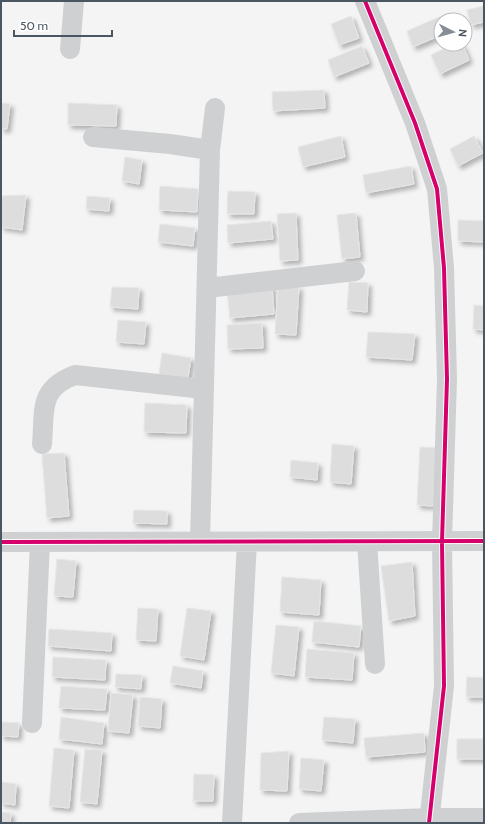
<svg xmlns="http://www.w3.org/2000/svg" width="485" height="824" viewBox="0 0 485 824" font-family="Cabin,sans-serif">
<defs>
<filter id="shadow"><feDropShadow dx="3.5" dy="3.5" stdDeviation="2" flood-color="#0004"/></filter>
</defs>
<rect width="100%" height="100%" fill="#f4f4f4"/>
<path fill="#ddddde" stroke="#e5e6e7" filter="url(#shadow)" d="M484,6V22L471,25L467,10Z
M446,14L449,20H441V35L413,47L407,31Z
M351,16L359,38L339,45L331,24Z
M454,44H462L469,60L440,74L431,55Z
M362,46L369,63L334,77L328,60Z
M324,90L325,108L273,111L272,92Z
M1,103L10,104L7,129H1Z
M68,103L117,105L116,126L68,125Z
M341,136L345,157L303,167L298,147Z
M474,136L483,153L458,166L450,149Z
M125,157L142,160L139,184L122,181Z
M411,166L414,184L366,193L363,175Z
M160,186L198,189L197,212L159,210Z
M228,191L255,192L254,214H227Z
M26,195L22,230L1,227V196Z
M87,196L110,198L109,211L86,209Z
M296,213L298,260L280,261L277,214Z
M356,213L360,257L342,259L337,215Z
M458,220L484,221V242L458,241Z
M271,221L273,239L228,243L227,225Z
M160,224L195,228L193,246L158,242Z
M349,282L368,283L367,312L347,310Z
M272,286L274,314L230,318L227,291Z
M278,286L299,287L296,335L275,334Z
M112,287L139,288L138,309L110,307Z
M474,305L484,306V330L473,329Z
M118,320L146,322L144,344L116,342Z
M262,323L263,348L228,349L227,325Z
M368,332L415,334L412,360L366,357Z
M162,353L191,358L188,378L159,374Z
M145,403L187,405L186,433L144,432Z
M332,444L354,446L351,484L330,482Z
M420,447L436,448L433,506L417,505Z
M64,453L69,516L47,518L42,454Z
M291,460L318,463L317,480L290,477Z
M134,510L167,511V524L133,523Z
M57,559L76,561L73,597L54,596Z
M412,562L415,616L389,621L381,566Z
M282,577L321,580L319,615L280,612Z
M138,608L158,609L156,641L136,640Z
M187,608L211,611L204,660L180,656Z
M314,621L361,626L359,647L312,642Z
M276,625L299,627L294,676L271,673Z
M49,629L112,633L111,651L48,646Z
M307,649L354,653L352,680L305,677Z
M53,657L106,660L105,680L52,677Z
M173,666L203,671L201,688L170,683Z
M116,674L142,675L141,689L115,687Z
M467,677L484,678V697H466Z
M61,686L107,689L105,710L59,708Z
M111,693L133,695L129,733L108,731Z
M140,697L162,699L160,728L138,726Z
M61,717L104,723L102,744L59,739Z
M324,717L355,719L353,743L322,740Z
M1,722L19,723L18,737L1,736Z
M424,733L425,752L366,757L364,738Z
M457,739H484V759H457Z
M54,748L74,750L69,808L49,806Z
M85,749L102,750L97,804L80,802Z
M289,751L287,791L260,790L261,753Z
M301,758L324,760L321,791L299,789Z
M194,774L214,775L213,801H193Z
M1,782L16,784L15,805L1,803Z
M1,812L11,813L10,823H1Z"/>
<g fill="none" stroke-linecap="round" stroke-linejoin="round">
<path stroke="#ced0d2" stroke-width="20" d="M365,1L415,123L437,189L444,268L447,379L442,542L444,686L429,823
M70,49L74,1
M93,137L170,144L210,150
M207,288L355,271
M42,444C45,410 38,389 75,375L204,389
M1,542L484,541
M200,542L210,150L215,108
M367,542L375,664
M32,723L40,542
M232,823L247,542
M299,823L429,818H484"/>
<g stroke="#fff" stroke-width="6">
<path id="cycleway" d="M365,1L415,123L437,189L444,268L447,379L442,542L444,686L429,823
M1,542L484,541"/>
</g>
<use href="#cycleway" stroke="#d6006c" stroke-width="4"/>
</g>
<rect width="485" height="824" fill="none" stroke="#4a5661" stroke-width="4"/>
<g transform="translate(453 32) rotate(96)"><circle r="19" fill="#ffffff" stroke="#b7bbc0"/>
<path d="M0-3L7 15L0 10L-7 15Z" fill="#868d94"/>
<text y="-6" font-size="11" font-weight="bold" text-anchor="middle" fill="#4a5661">N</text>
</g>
<path d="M14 30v6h98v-6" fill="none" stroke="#4a5661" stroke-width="2"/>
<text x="20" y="30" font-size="12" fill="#4a5661" stroke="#ffffff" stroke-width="3" paint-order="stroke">50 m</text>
</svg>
